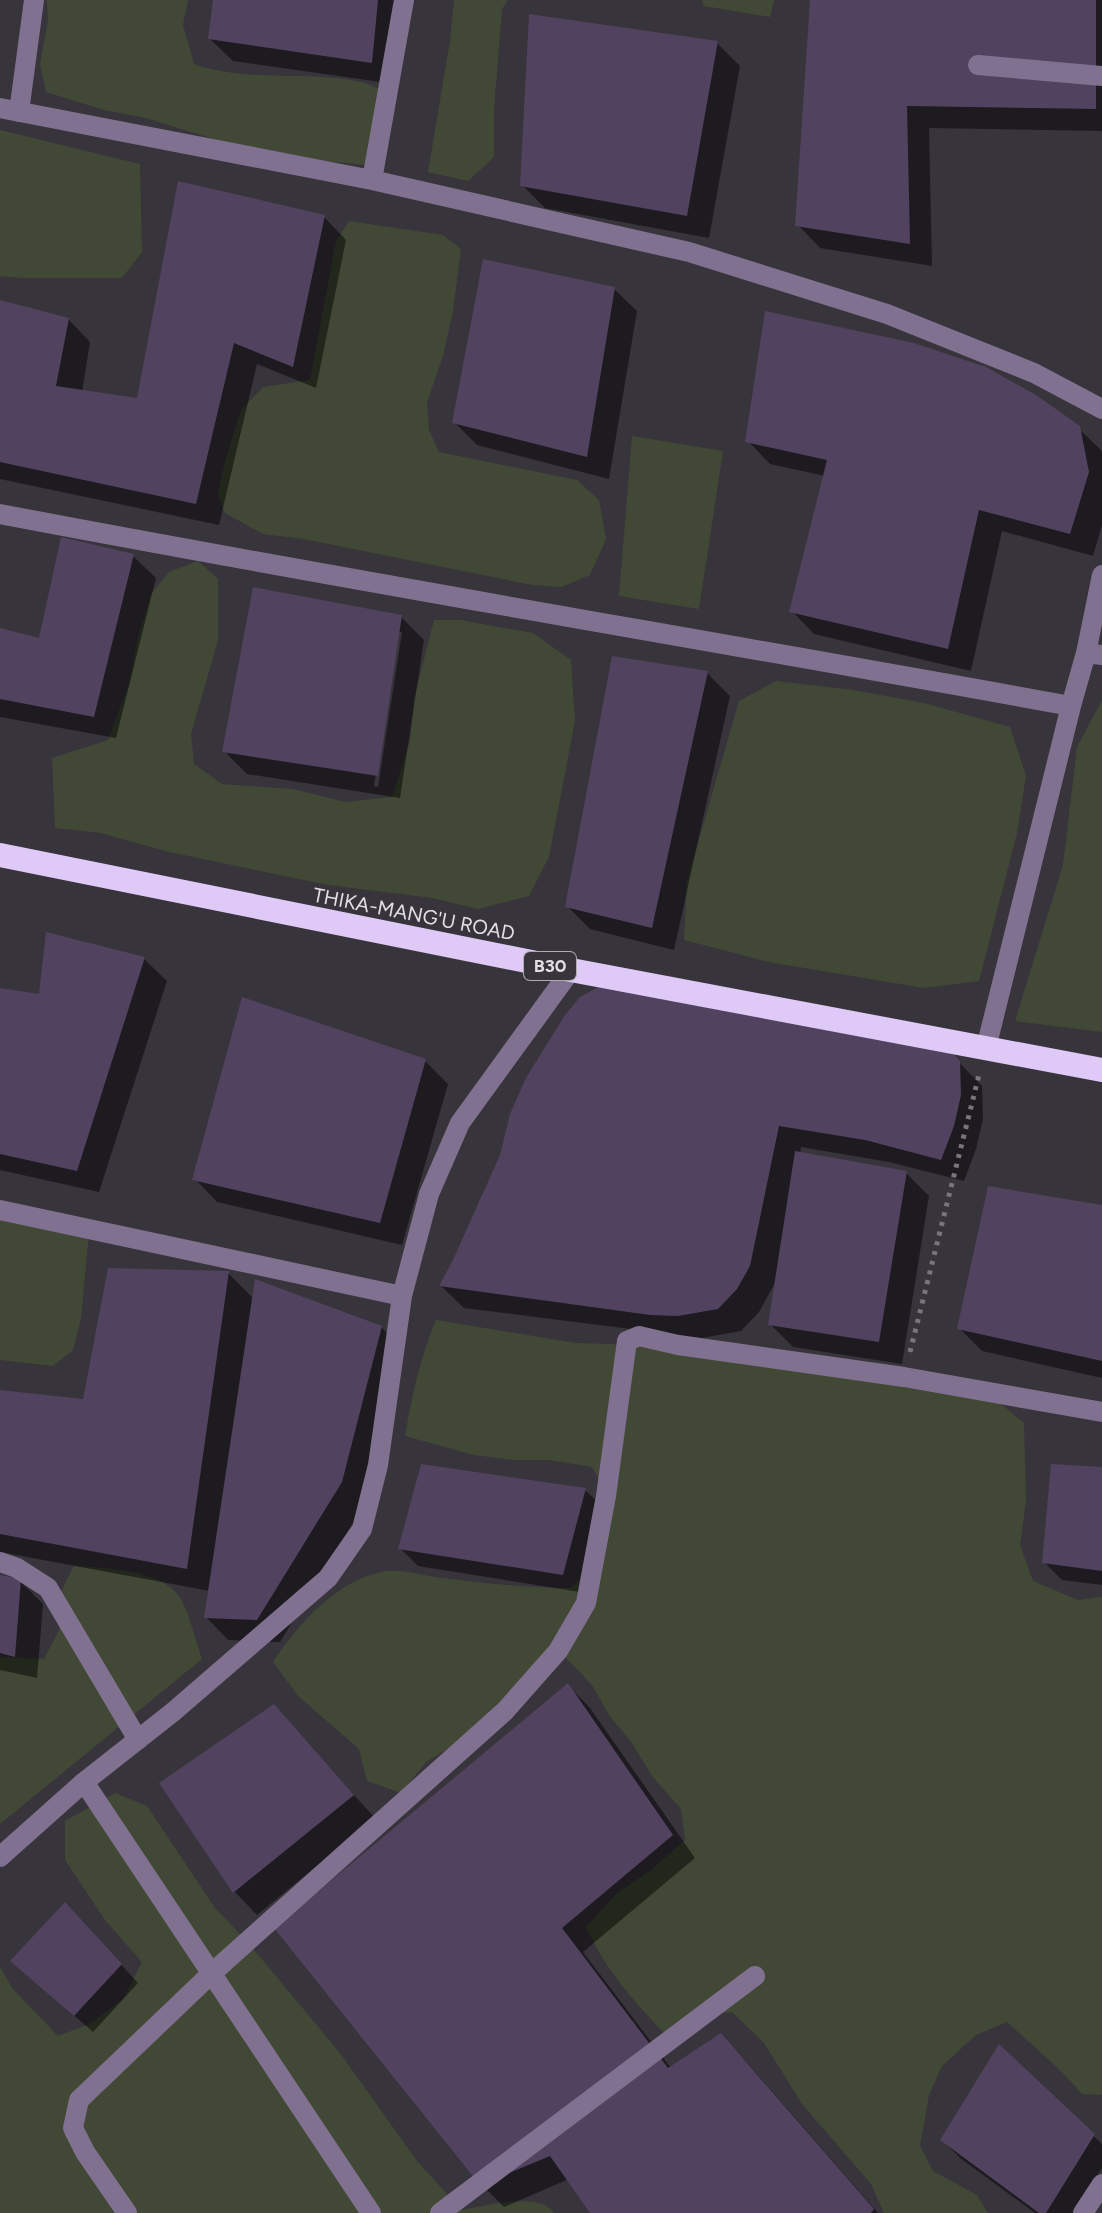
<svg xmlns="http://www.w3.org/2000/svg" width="1102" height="2213" viewBox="0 0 1102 2213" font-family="Figtree,sans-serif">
<rect width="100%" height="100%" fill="#37343b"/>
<path fill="#414936" d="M47,0H188L183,25L194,64C247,83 306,70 361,82C373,84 384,93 395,98L376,166L325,161L220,141L146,118L104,110L46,92L40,64L48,21Z
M454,0H508L502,9L494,109V157L468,181L428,172L450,41Z
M702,0H774L770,17L704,6Z
M0,130L140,164L142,252L122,278H23L0,276Z
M349,221L443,235L461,249L453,311L443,356L427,402L429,430L439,452L577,480L599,500L606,539L590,575L561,587L532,585L304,539L263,534L225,513L218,495L225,461L241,410L263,387L310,380L336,241Z
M632,436L723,451L699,609L619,596Z
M198,561L218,579V640L191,734L194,764L222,784L293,789L345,802L392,797L410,741L414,699L434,620H460L533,633L571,660L575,721L549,857L529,896L478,909L432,898L328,885L169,852L101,833L55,828L52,758L108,740L129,684L138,638L151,594L169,572Z
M776,681L853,690L924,703L1010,727L1026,776L1017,833L979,981L924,988L769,962L684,940L687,881L739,701Z
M1102,700V1032L1015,1021L1063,865L1077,747Z
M0,1201L89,1233L81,1318L73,1350L53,1366L0,1360Z
M436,1320L576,1343L642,1345L740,1358L820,1375L989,1394L1024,1423L1026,1501L1020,1545L1033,1581L1078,1600L1102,1597V2095L1082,2094L1059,2069L1007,2022L976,2035L942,2066L929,2095L920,2146L933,2171L977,2195L988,2213H884L871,2184L802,2104L764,2043L732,2012L702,2015L666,2035C635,2003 604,1968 586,1927L617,1893L651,1870L685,1840L681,1809L652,1776L632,1743L609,1715L592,1685L563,1655L462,1740L426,1762L401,1793L367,1781L359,1749L298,1696L273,1662C299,1623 338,1579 386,1571C403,1569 425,1576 442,1578C485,1583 527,1588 571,1588L589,1572L606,1492L592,1467L549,1460H515L474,1455L405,1436C412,1396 420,1357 436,1320Z
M74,1566C104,1568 166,1569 182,1601C191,1619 195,1640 202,1659L0,1824V1657L44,1659L59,1630V1595Z
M115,1793L147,1806L215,1908L245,1939L340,2053L417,2161L462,2210C485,2206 540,2191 554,2213H0V1967L13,1989L58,2036L90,2024L123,1999L142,1962L105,1920L65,1860V1821Z"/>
<path fill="#0007" fill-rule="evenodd" d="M215,0H402L395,84L233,61L210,39Z
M812,0H1102V131L929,128L932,266L820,248L798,225Z
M717,43L740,66L709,238L545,208L522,185Z
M324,217L346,240L316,388L257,364L219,525L0,479V302L68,319L90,342L82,392L139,400Z
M614,289L637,311L609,479L477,445L454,422Z
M1078,428L1102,451V525L1093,556L1002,531L971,671L814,634L792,611L825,476L770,464L748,441Z
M133,556L156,578L116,738L0,717V630L40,640Z
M401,617L424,640L400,798L247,774L224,751ZM398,632H402L378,787L374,786Z
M707,673L730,696L674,950L590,929L567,906Z
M144,959L167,981L99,1192L0,1170V990L41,997Z
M942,1045L982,1086L983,1119L976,1149L964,1181L889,1162L801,1147L800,1154L906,1173L929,1196L902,1364L793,1347L770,1324L776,1281L759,1312L741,1331L702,1338L464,1308L441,1286Z
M425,1061L448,1084L402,1245L217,1202L195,1179Z
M1102,1207V1378L982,1351L959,1328Z
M228,1273L254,1299L381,1327L404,1350L364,1505L280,1642L228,1640L206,1617L210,1591L0,1552V1392L84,1402Z
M1102,1469V1585L1062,1580L1044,1562Z
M585,1490L603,1507L580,1592L418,1566L400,1548Z
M0,1577L20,1581L43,1604L37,1678L0,1670Z
M568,1685L590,1708L695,1858L583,1952L671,2068L743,2058L878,2213H592L569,2179L504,2207L481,2184Z
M274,1707L375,1818L257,1915L235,1892L162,1783Z
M83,1923L138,1983L93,2032L12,1961Z
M1000,2047L1102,2144V2168L1074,2213H1035L960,2158L943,2140Z"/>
<path fill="#51435f" d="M213,0H378L372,63L208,39Z
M810,0H1096V109L907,106L910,244L795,226Z
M529,14L718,41L687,216L520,186Z
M178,181L325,215L293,367L234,343L196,504L0,462V300L69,318L56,386L137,398Z
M483,259L615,287L587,457L452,423Z
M765,311L914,343L986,367L1036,395L1080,426L1089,472L1070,534L979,510L948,649L789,612L827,460L745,442Z
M61,537L134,554L94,717L0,699V628L39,638Z
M253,587L402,615L378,776L222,752Z
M612,656L708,671L652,928L565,907Z
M46,932L145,957L77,1171L0,1154V988L39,994Z
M604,984L943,1043L960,1061L961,1095L954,1126L941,1160L865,1140L779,1126L750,1266L737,1289L718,1309L678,1316L650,1315L439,1286L453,1260L500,1155L510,1114L526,1078L565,1015L580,997Z
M242,997L426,1059L380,1223L192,1180Z
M795,1151L907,1171L879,1342L768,1325Z
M988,1186L1102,1205V1361L957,1329Z
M108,1268L229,1271L187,1569L0,1534V1390L83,1399Z
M255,1279L382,1326L342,1482L257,1620L204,1618Z
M421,1464L586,1488L563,1575L398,1549Z
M1051,1464L1102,1467V1571L1042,1563Z
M0,1575L21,1579L15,1657L0,1653Z
M568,1683L673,1835L562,1928L668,2068L721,2033L874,2209L871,2213H590L550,2156L480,2185L274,1928Z
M274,1704L354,1795L233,1893L159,1783Z
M65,1902L122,1964L74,2016L10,1961Z
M999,2044L1095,2134L1046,2213H1039L940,2140Z"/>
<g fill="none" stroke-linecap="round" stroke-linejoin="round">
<path stroke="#78757b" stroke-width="5" stroke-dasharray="4 6" stroke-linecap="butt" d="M910,1352L979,1075"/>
<path stroke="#807190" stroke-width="20" d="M978,65L1102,76
M0,108L372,180L689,252L887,314L1034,373L1102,409
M19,112L34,0
M372,180L404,0
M0,514C356,582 714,641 1071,706
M1086,653L1102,575
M986,1048L1071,706L1086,653L1102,655
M0,1210L402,1296
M0,1562L17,1568L48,1588L138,1740
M84,1782L371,2213
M0,1857L84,1782L173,1712L328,1578L362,1529L378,1465L402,1296L429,1194L460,1123L571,970
M127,2213L85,2152L73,2128L79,2100L212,1973L505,1711L558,1651L586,1603L606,1496L627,1341L639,1336L678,1345L904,1377L1102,1412
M440,2213L755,1976
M1083,2213L1102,2184"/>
<path stroke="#dfc9f7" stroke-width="24" d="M0,855L571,970L1102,1070"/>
</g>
<g text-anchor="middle" stroke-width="6" stroke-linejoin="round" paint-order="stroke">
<rect fill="#37343b" stroke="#aeacb1" stroke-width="2" x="524" y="952" width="52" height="28" rx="6"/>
<g font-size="18" font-weight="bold" fill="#e1dfe3">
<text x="550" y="972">B30</text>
</g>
<g font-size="20" fill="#e1dfe3" stroke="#37343b">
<text transform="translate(414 914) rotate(11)" y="7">THIKA-MANG'U ROAD</text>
</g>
</g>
</svg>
